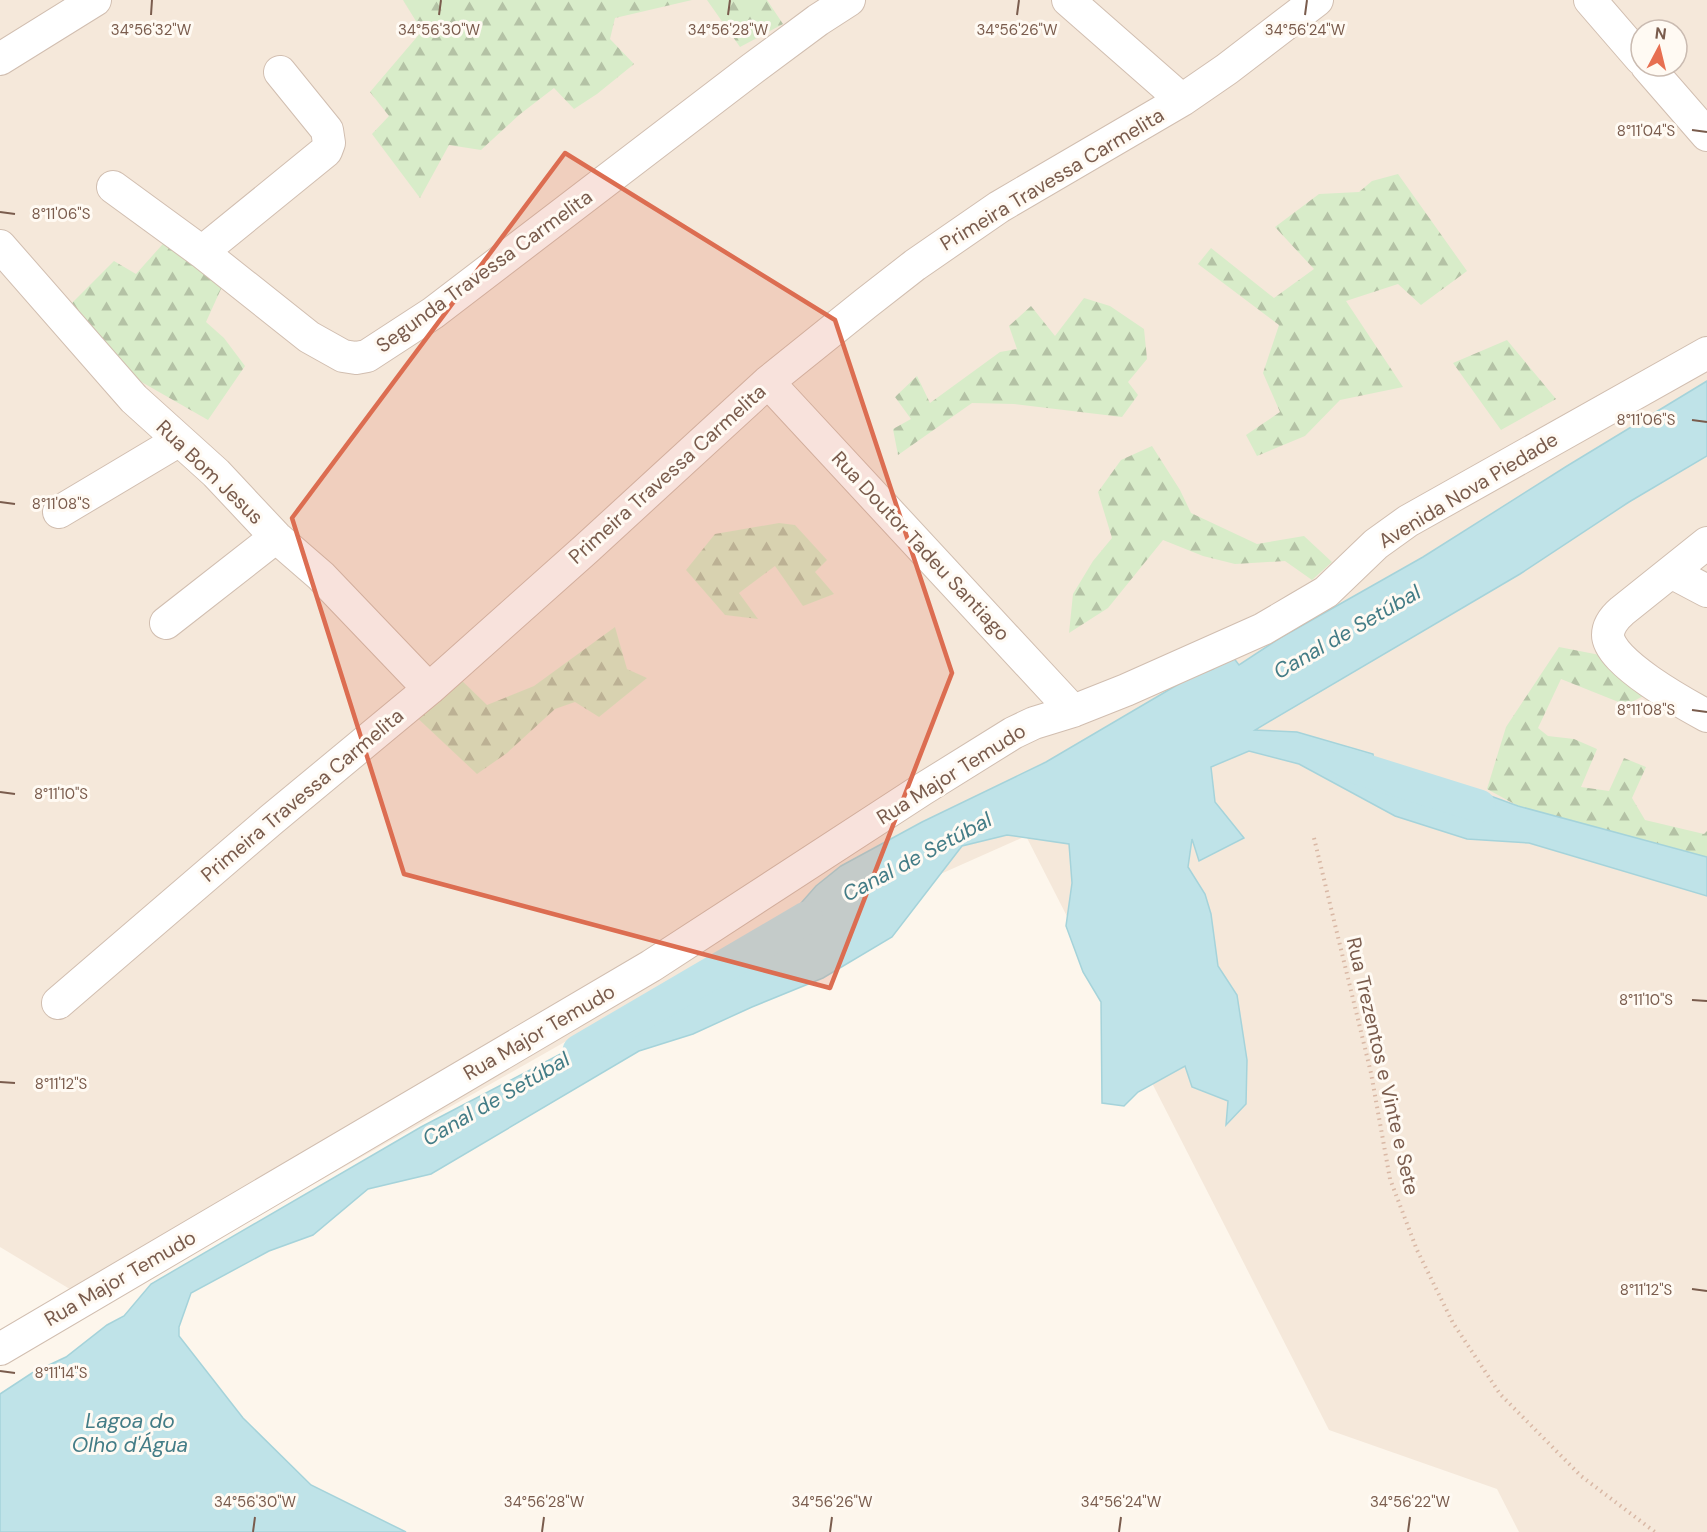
<svg xmlns="http://www.w3.org/2000/svg" width="1707" height="1532" viewBox="0 0 1707 1532" font-family="'DM Sans',sans-serif">
<defs>
<pattern id="forest-firs" width="22" height="20" patternUnits="userSpaceOnUse" patternTransform="scale(1.5)"><rect width="22" height="20" fill="#d8ecc9"/><path d="M5 1l3.5 6h-7zM16 11l3.5 6h-7z" fill="#b4c2a5"/></pattern>
</defs>
<rect width="100%" height="100%" fill="#fdf6ec"/>
<path fill="#f5e8da" fill-rule="evenodd" d="M0,0H1707V1532H1519L1497,1489L1329,1430L1026,836L570,1039L106,1302L98,1306L0,1247ZM1641,30H1677V66H1641Z"/>
<path fill="url(#forest-firs)" d="M403,0H692L615,18L610,39L634,64L597,94L574,109L554,88L519,115L481,150L449,145L420,198L372,134L389,116L370,92L422,31Z
M707,0H767L783,24L740,47Z
M1398,174L1467,271L1421,305L1398,284L1346,301L1403,387L1340,400L1305,436L1257,456L1246,435L1280,412L1263,373L1279,325L1198,264L1211,248L1274,298L1314,269L1275,227L1319,194L1359,192L1372,181Z
M170,236L225,280L206,322L224,338L245,366L208,420L138,380L69,306L114,261L136,274Z
M1084,298L1110,306L1144,329L1147,359L1128,382L1138,395L1122,417L1014,404L972,403L898,455L893,429L911,419L895,397L917,376L930,403L1000,352L1017,349L1009,326L1031,306L1055,336Z
M1507,340L1556,399L1501,430L1453,363Z
M1152,446L1180,490L1191,513L1257,544L1304,536L1332,562L1312,580L1285,561L1235,564L1203,556L1163,540L1108,608L1069,633L1073,594L1093,561L1112,538L1098,492L1121,460Z
M779,523L795,525L827,560L815,572L834,594L803,606L775,566L739,593L758,619L725,615L686,570L715,534Z
M615,627L627,669L647,678L599,717L575,702L555,709L507,753L477,774L411,712L454,673L487,705L534,686Z
M1559,647L1605,656L1653,691L1626,705L1561,679L1538,728L1548,736L1574,739L1597,749L1581,787L1609,791L1624,758L1646,767L1632,798L1645,820L1704,834L1707,831V857L1518,806L1487,789L1506,727Z"/>
<path fill="#bfe3e8" stroke="#a5d3da" stroke-width="1.5" d="M1707,381V456L1629,502L1520,574L1255,730L1297,732L1373,754L1375,771L1404,785L1447,795L1458,784L1518,806L1707,857V896L1529,843L1467,839L1395,816L1299,764L1249,751L1211,767L1215,802L1244,838L1199,861L1192,839L1188,867L1205,894L1211,914L1218,966L1237,995L1247,1060L1246,1104L1226,1125L1228,1101L1192,1087L1185,1066L1138,1092L1124,1106L1102,1103L1101,1002L1083,972L1066,926L1072,883L1069,844L1007,835L962,846L892,937L823,978L752,1007L693,1034L639,1051L431,1174L368,1189L313,1235L269,1251L191,1293L179,1327V1336L243,1418L311,1485L406,1532H0V1394L32,1373L66,1357L107,1325L124,1316L151,1284L421,1127L572,1048L667,1006L702,985L742,970L816,886L841,866L922,822L1046,762L1189,678L1213,669L1230,653L1239,665L1280,638L1423,557L1567,466Z"/>
<g fill="none" stroke-linecap="round" stroke-linejoin="round">
<path stroke="#bfe3e8" stroke-width="33" d="M1345,764L1479,806
M579,1051L806,918"/>
<g stroke="#d1beb0" stroke-width="34">
<path id="minor" d="M1068,0L1182,100
M1590,0L1641,59
M0,59L95,0
M1647,66L1707,135
M113,187L202,252L309,337L343,356L356,358L367,356L433,313L752,69L818,20L849,0
M0,246L134,399L216,473L276,537L321,576L429,689
M202,252L326,151L329,143L327,130L280,72
M768,382L1073,711
M59,512L178,441
M1707,543L1622,611C1615,617 1608,626 1608,635C1608,662 1685,704 1707,716
M1671,572L1707,591
M166,623L276,537
M58,1003L271,820L429,689L586,549L768,382L865,304L915,265L999,207L1182,100L1227,69L1317,0
M0,1349L651,966L923,789L1013,733L1034,723L1073,711L1126,690L1263,629L1297,609L1326,592L1376,544L1408,521L1707,353"/>
</g>
<path stroke="#d9b8a5" stroke-width="4" stroke-dasharray="1.5 4.5" stroke-linecap="butt" d="M1314,838L1371,1073L1390,1179L1417,1250L1453,1323L1500,1394L1581,1476L1655,1532"/>
<use href="#minor" stroke="#fff" stroke-width="32"/>
</g>
<path fill="#dc6d51" fill-opacity="0.2" stroke="#dc6d51" stroke-width="4.5" stroke-linejoin="round" d="M565,153L835,320L952,673L830,988L404,874L292,518Z"/>
<path fill="none" stroke="#7a5c4d" stroke-width="2" d="M151,15L152,0M439,15L441,0M728,15L730,0M1017,15L1019,0M1305,15L1307,0M1692,130L1707,132M0,212L15,214M1692,420L1707,422M0,502L15,504M1692,710L1707,712M0,792L15,794M1692,1000L1707,1001M0,1082L15,1083M1692,1289L1707,1291M0,1371L15,1373M253,1532L255,1517M542,1532L544,1517M830,1532L832,1517M1119,1532L1121,1517M1408,1532L1410,1517"/>
<g text-anchor="middle" stroke-width="6" stroke-linejoin="round" paint-order="stroke">
<g font-size="20" fill="#7a5c4d" stroke="#fffaf3">
<text transform="translate(1052 179) rotate(-31)" y="7">Primeira Travessa Carmelita</text>
<text transform="translate(484 271) rotate(-36)" y="7">Segunda Travessa Carmelita</text>
<text transform="translate(210 472) rotate(44)" y="7">Rua Bom Jesus</text>
<text transform="translate(667 474) rotate(-42)" y="7">Primeira Travessa Carmelita</text>
<text transform="translate(1468 490) rotate(-31)" y="7">Avenida Nova Piedade</text>
<text transform="translate(921 546) rotate(47)" y="7">Rua Doutor Tadeu Santiago</text>
<text transform="translate(951 774) rotate(-32)" y="7">Rua Major Temudo</text>
<text transform="translate(302 795) rotate(-40)" y="7">Primeira Travessa Carmelita</text>
<text transform="translate(539 1032) rotate(-30)" y="7">Rua Major Temudo</text>
<text transform="translate(1383 1066) rotate(77)" y="7">Rua Trezentos e Vinte e Sete</text>
<text transform="translate(120 1278) rotate(-30)" y="7">Rua Major Temudo</text>
</g>
<g font-size="21" font-style="italic" fill="#437c86" stroke="#fffaf3">
<text transform="translate(1347 632) rotate(-30)" y="7">Canal de Setúbal</text>
<text transform="translate(917 857) rotate(-28)" y="7">Canal de Setúbal</text>
<text transform="translate(496 1099) rotate(-30)" y="7">Canal de Setúbal</text>
<text x="130" y="1428">Lagoa do<tspan x="130" dy="24">Olho d'Água</tspan></text>
</g>
</g>
<g font-size="15" text-anchor="middle" fill="#7a5c4d" stroke="#fffaf3" stroke-width="6" stroke-linejoin="round" paint-order="stroke">
<text x="151" y="35">34°56'32"W</text>
<text x="439" y="35">34°56'30"W</text>
<text x="728" y="35">34°56'28"W</text>
<text x="1017" y="35">34°56'26"W</text>
<text x="1305" y="35">34°56'24"W</text>
<text x="1646" y="136">8°11'04"S</text>
<text x="61" y="219">8°11'06"S</text>
<text x="1646" y="425">8°11'06"S</text>
<text x="61" y="509">8°11'08"S</text>
<text x="1646" y="715">8°11'08"S</text>
<text x="61" y="799">8°11'10"S</text>
<text x="1646" y="1005">8°11'10"S</text>
<text x="61" y="1089">8°11'12"S</text>
<text x="1646" y="1295">8°11'12"S</text>
<text x="61" y="1378">8°11'14"S</text>
<text x="255" y="1507">34°56'30"W</text>
<text x="544" y="1507">34°56'28"W</text>
<text x="832" y="1507">34°56'26"W</text>
<text x="1121" y="1507">34°56'24"W</text>
<text x="1410" y="1507">34°56'22"W</text>
</g>
<g transform="translate(1659 48) rotate(7)"><circle r="28" fill="#fffaf3" stroke="#cabbb1" stroke-width="1.5"/>
<path d="M0-4.5L10 22L0 15L-10 22Z" fill="#e76f51"/>
<text y="-9" font-size="16" font-weight="bold" text-anchor="middle" fill="#7a5c4d">N</text>
</g>
</svg>
